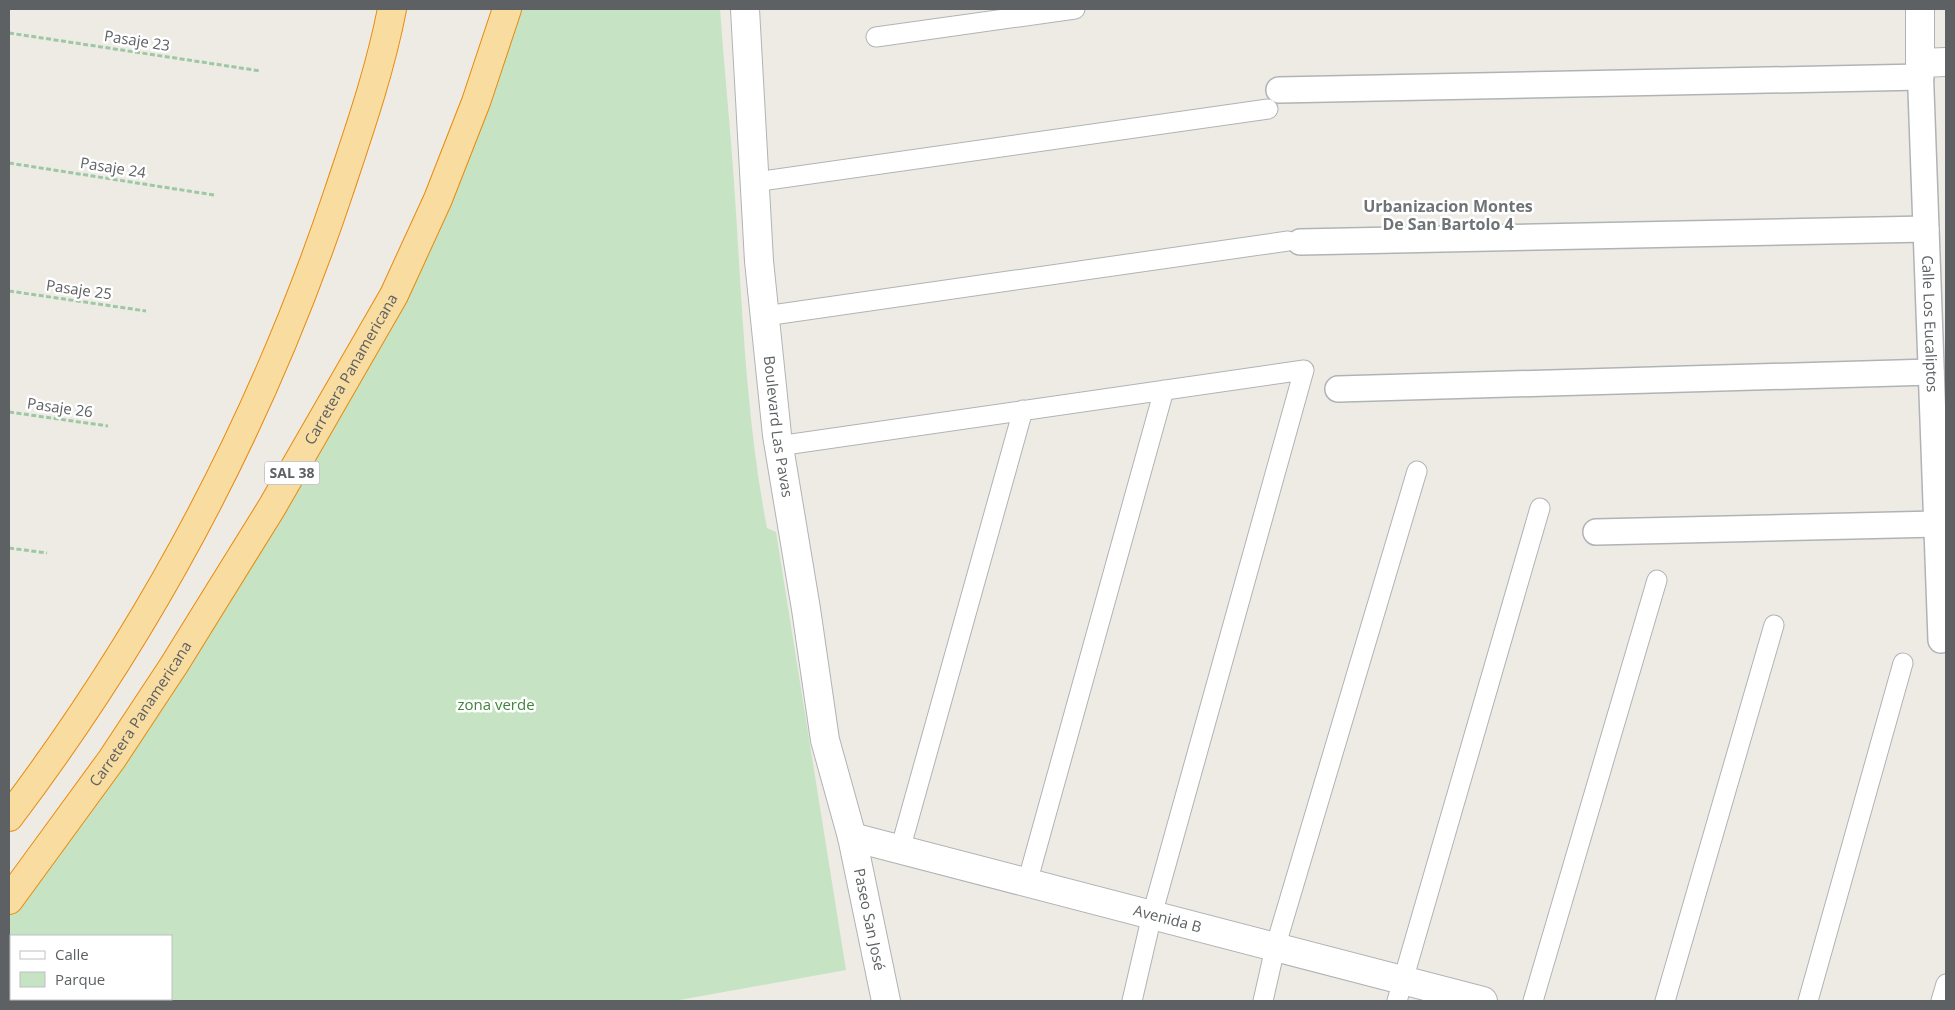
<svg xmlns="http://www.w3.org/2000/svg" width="1955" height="1010" viewBox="0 0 1955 1010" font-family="'Open Sans',sans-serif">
<rect width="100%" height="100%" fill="#eeebe5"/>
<path fill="#c6e4c3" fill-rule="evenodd" d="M506,9H720C724,66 730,124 734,182C742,298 745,414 767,528L776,532L846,970L674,1001H9V899L389,304ZM11,936H171V999H11Z"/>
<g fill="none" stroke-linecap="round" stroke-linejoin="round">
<g stroke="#b0b3b6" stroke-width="21">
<path id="pedestrian" d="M876,37L1075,9
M755,182L1268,109
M765,316L1288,241
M778,446L1304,370L1152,915L1132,1001
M900,850L1023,410
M1027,883L1164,390
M1263,1001L1275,948L1417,471
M1397,1001L1540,508
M1533,1001L1657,580
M1665,1001L1774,625
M1808,1001L1903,663
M1941,1001L1946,984"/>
</g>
<g stroke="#b0b3b6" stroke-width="28">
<g id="minor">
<path id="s1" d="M1920,63L1941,640"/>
<path d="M1279,90L1921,77"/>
<path d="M1300,242L1926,229"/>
<path d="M1338,389L1931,372"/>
<path d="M1596,532L1937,524"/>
</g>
</g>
<g stroke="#b0b3b6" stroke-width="30">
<g id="tertiary">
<path id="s2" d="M745,9L759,261L777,435L806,609L825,740L852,837L886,1001"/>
<path d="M1920,9V63L1946,62"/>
<path id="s3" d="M852,837L1483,1001"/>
</g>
</g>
<g stroke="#e78a0c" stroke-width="30">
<g id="trunk">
<path d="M9,817C152,628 264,416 339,191C359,131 380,71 392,9"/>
<path id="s4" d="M9,900L112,759L174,665L272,507L394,295L438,199L476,102L507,9"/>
</g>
</g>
<path stroke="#9dc8a4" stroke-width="3" stroke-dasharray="5 2.5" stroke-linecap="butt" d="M9,33L261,71
M9,163L214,195
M9,291L146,311
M9,412L108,426
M9,548L47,553"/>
<use href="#pedestrian" stroke="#fff" stroke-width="19"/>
<use href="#minor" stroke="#fff" stroke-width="25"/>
<use href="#tertiary" stroke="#fff" stroke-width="28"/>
<use href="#trunk" stroke="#f9dca0" stroke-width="28"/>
</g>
<g text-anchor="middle" stroke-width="5" stroke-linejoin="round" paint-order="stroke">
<rect fill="#fff" stroke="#8e9092" stroke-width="1" x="264.5" y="461.5" width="55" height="23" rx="4"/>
<g font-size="14" font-weight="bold" fill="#5d6164">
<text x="292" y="478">SAL 38</text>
</g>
<g font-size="15" fill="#5d6164" stroke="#fff">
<text transform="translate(137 41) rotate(9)" y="5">Pasaje 23</text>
<text transform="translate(113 168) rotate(9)" y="5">Pasaje 24</text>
<text transform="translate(79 290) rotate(8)" y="5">Pasaje 25</text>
<text dy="5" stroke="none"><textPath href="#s1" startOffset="261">Calle Los Eucaliptos</textPath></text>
<text dy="5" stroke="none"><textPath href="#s4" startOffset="632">Carretera Panamericana</textPath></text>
<text transform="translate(60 408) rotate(8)" y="5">Pasaje 26</text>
<text dy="5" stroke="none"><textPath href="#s2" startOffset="419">Boulevard Las Pavas</textPath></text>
<text dy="5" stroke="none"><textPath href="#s4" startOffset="228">Carretera Panamericana</textPath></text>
<text dy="5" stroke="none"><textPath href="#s2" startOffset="921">Paseo San José</textPath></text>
<text dy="5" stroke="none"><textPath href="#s3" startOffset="326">Avenida B</textPath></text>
</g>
<g font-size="15" fill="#3f853b" stroke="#fff">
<text x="496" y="710">zona verde</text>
</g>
<g font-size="16" font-weight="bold" fill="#6e7376" stroke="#fff">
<text x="1448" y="212">Urbanizacion Montes<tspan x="1448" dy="18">De San Bartolo 4</tspan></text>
</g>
</g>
<rect width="1955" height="1010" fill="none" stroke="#5d6164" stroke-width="20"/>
<rect x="10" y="935" width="162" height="65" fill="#ffffff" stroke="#bec0c1"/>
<rect x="20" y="951" width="25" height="8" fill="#ffffff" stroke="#bec0c1"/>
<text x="55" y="960" font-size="15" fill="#5d6164">Calle</text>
<rect x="20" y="972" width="25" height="15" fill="#c6e4c3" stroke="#bec0c1"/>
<text x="55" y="985" font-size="15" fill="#5d6164">Parque</text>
</svg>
